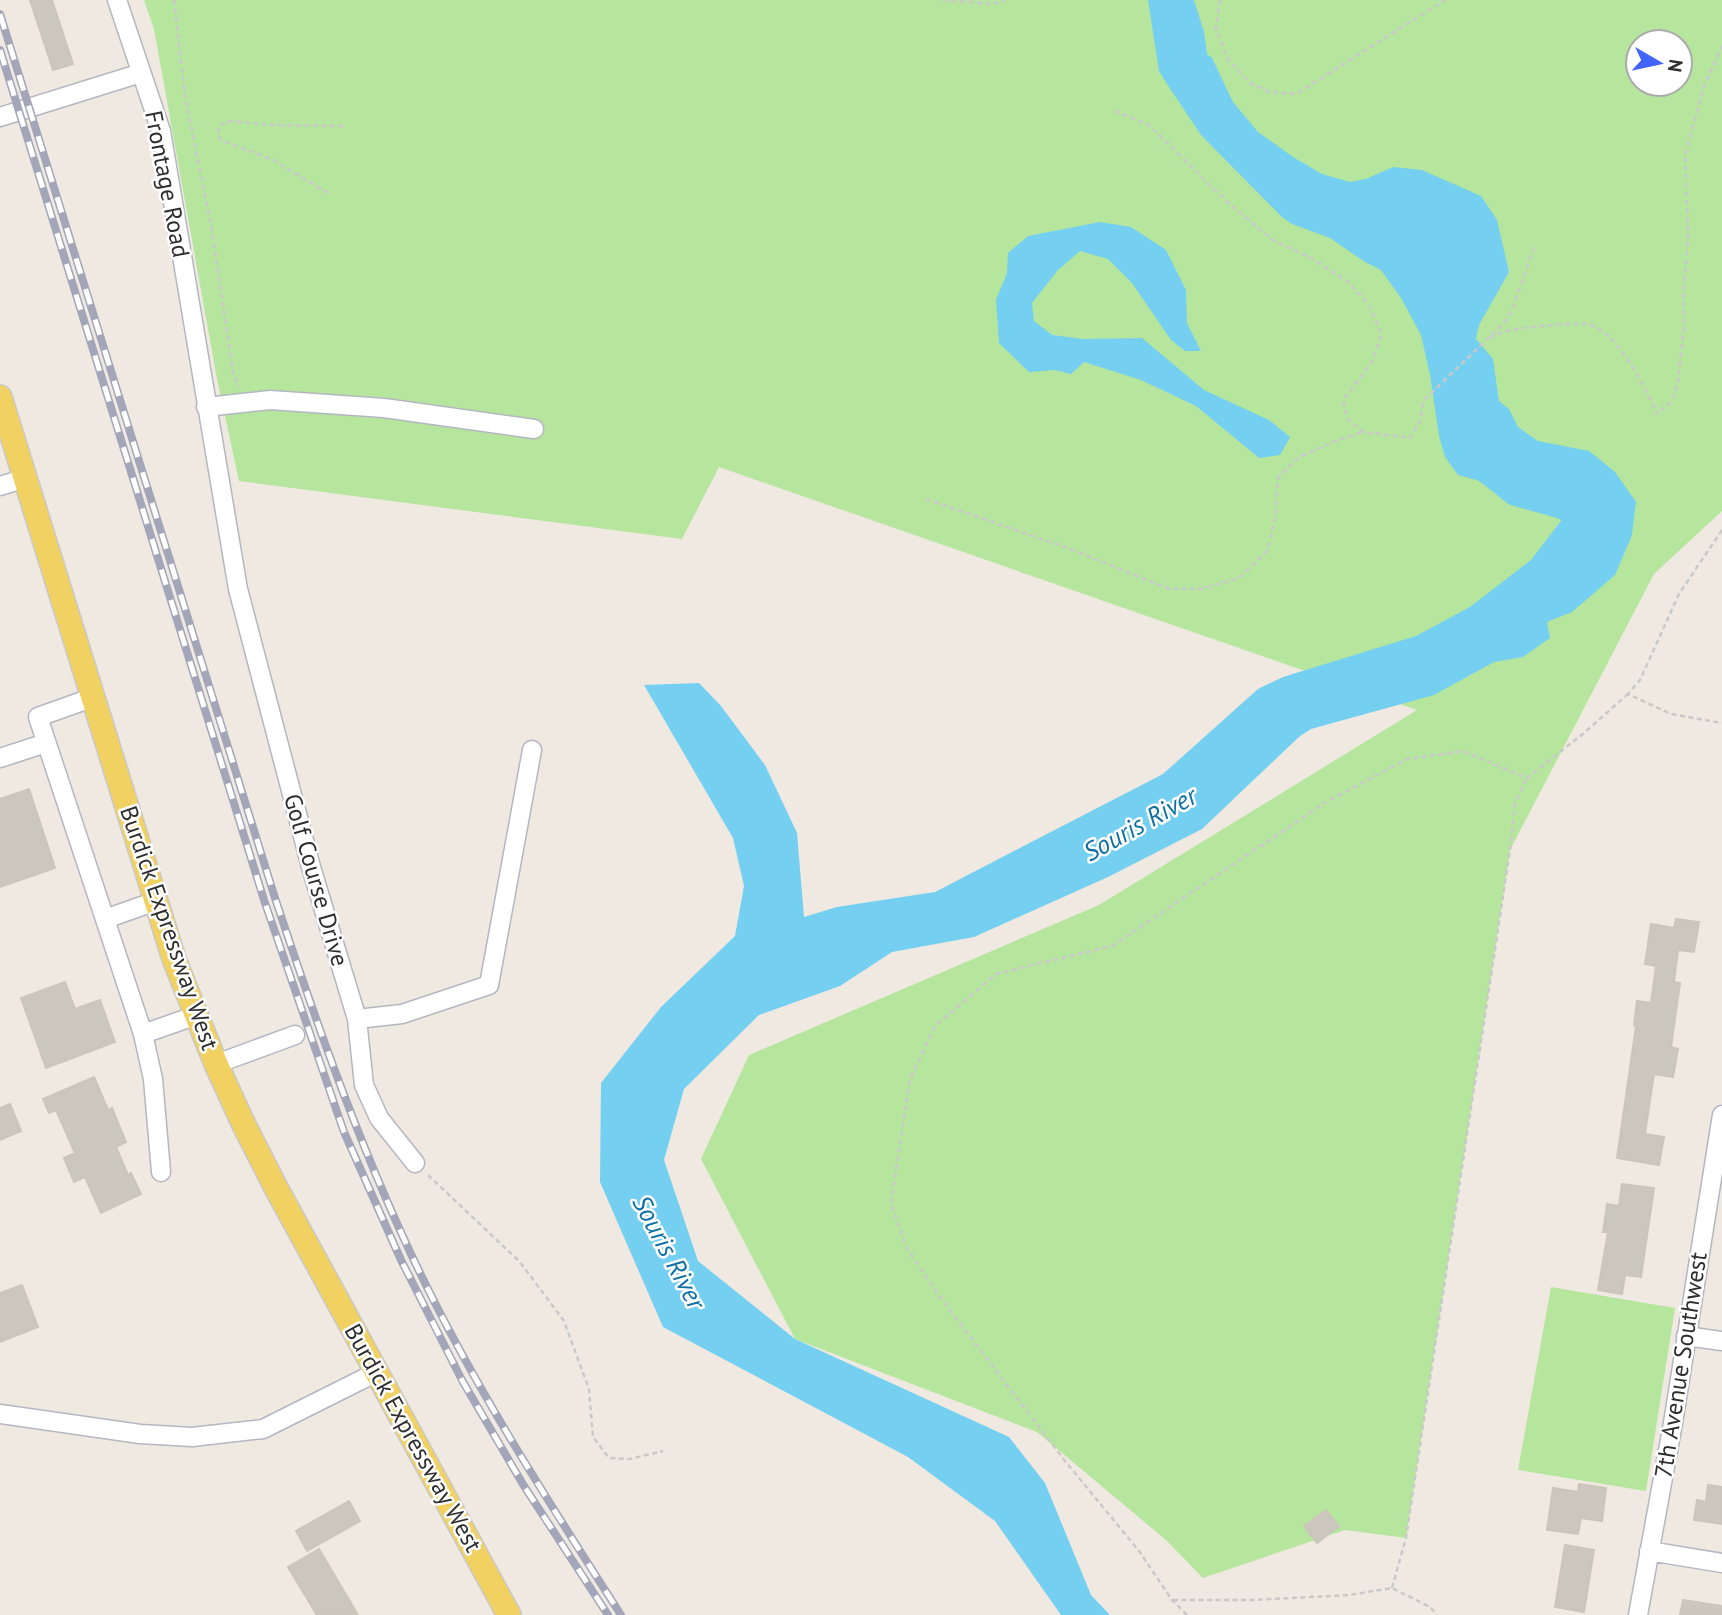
<svg xmlns="http://www.w3.org/2000/svg" width="1722" height="1615" viewBox="0 0 1722 1615" font-family="'PT Sans',sans-serif">
<rect width="100%" height="100%" fill="#efe9e1"/>
<path fill="#b6e59e" fill-rule="evenodd" d="M144,0H1722V511L1654,574L1510,850L1406,1538L1345,1530L1203,1578L1166,1540L1037,1432L795,1339L701,1159L749,1055L1099,905L1417,710L719,467L682,539L239,481L217,379L154,29ZM1638,42H1680V84H1638Z
M1551,1287L1675,1308L1646,1491L1518,1470Z"/>
<path fill="#75cff0" d="M1148,0H1194L1204,32L1207,54L1212,58L1233,102L1258,132L1293,157L1322,174L1350,182L1366,179L1393,167L1422,170L1481,196L1497,220L1509,272L1479,325L1476,339L1493,359L1499,401L1509,409L1518,427L1538,441L1589,451L1615,472L1636,502L1632,535L1615,575L1572,612L1547,622L1550,638L1523,657L1494,662L1434,695L1311,729L1300,736L1202,829L1108,877L974,937L892,952L840,986L759,1015L684,1089L664,1160L698,1261L795,1339L1009,1437L1045,1483L1091,1595L1110,1615H1061L995,1521L908,1457L663,1327L600,1182L601,1083L661,1007L735,936L744,886L733,838L644,685L699,683L721,706L765,765L797,833L804,917L837,907L935,892L1163,774L1258,689L1283,677L1416,636L1470,607L1531,560L1564,517L1535,496L1458,475L1445,457L1439,436L1430,375L1421,335L1401,298L1381,270L1365,262L1330,238L1292,224L1282,217L1201,135L1167,84L1159,71Z
M1100,222L1131,227L1166,250L1186,290L1187,323L1201,351H1185L1171,340L1132,283L1108,259L1080,251L1058,270L1032,303L1034,321L1052,335L1083,339L1142,338L1204,390L1269,420L1290,437L1280,455L1259,458L1196,406L1141,380L1084,362L1071,374L1055,370L1029,372L999,343L996,300L1007,273L1008,253L1028,236Z"/>
<g fill="none" stroke-linecap="round" stroke-linejoin="round">
<path stroke="#75cff0" stroke-width="30" d="M1482,464L1516,491L1563,504L1573,510"/>
</g>
<path fill="#cbc7bf" stroke="#cbc5ba" stroke-width="2" d="M30,0H52L73,64L53,70Z
M29,789L55,868L0,887V799Z
M1676,919L1699,922L1694,952L1678,950L1674,982L1680,983L1671,1047L1678,1049L1673,1077L1654,1074L1647,1120L1645,1134L1664,1137L1659,1165L1617,1158L1636,1026L1634,1025L1637,1001L1651,1003L1656,966L1645,964L1651,924L1674,928Z
M65,982L75,1009L100,1000L115,1042L46,1068L21,998Z
M94,1077L108,1110L112,1108L126,1142L116,1147L128,1175L131,1173L141,1194L101,1213L85,1177L74,1182L64,1158L75,1153L56,1110L49,1113L43,1099Z
M10,1104L21,1131L0,1140V1108Z
M1622,1184L1654,1188L1641,1277L1625,1275L1622,1294L1598,1290L1608,1232H1603L1607,1204L1619,1206Z
M22,1285L38,1327L0,1342V1293Z
M1579,1484L1606,1488L1602,1521L1581,1518L1578,1534L1547,1530L1553,1488L1578,1492Z
M1708,1485L1722,1487V1524L1694,1520L1697,1500L1706,1502Z
M349,1501L360,1521L307,1551L296,1531Z
M1326,1510L1339,1526L1317,1543L1304,1526Z
M1565,1545L1594,1550L1584,1612L1555,1607Z
M319,1549L358,1615H317L288,1567Z
M1683,1600L1722,1606V1615H1680Z"/>
<g fill="none" stroke-linecap="round" stroke-linejoin="round">
<g stroke="#b4b7c1" stroke-width="21">
<path id="minor" d="M117,0L161,131L238,589L311,867L357,1019L364,1085L379,1118L415,1163
M0,117L141,73
M206,407L270,400L384,408L534,429
M0,486L26,478
M94,697L38,717L143,1034L197,1015
M0,758L46,743
M105,919L156,901
M357,1019L402,1014L489,985L532,750
M143,1034L153,1079L161,1172
M216,1064L295,1035
M1686,1336L1722,1341
M0,1414L140,1434L192,1437L263,1429L377,1372
M1649,1551L1722,1563
M1638,1615L1673,1423L1722,1115"/>
</g>
<g stroke="#c9c9c9" stroke-width="26">
<path id="major" d="M0,397L174,959L216,1064L244,1125L275,1186L509,1615"/>
</g>
<path stroke="#c9c9c9" stroke-width="2.5" stroke-dasharray="5 3.5" stroke-linecap="butt" d="M174,0L185,96L211,225L233,372L239,387
M943,0L993,4L1005,0
M1220,0L1216,29L1228,59L1250,83L1269,92L1296,94L1445,0
M1115,111L1149,125L1227,202L1273,240L1311,258L1347,281L1369,305L1382,334L1372,362L1344,399V408L1348,419L1363,432L1410,438L1420,421L1424,400L1504,323L1513,307L1535,245
M328,193L273,160L221,140L218,133L220,125L230,121L271,125L346,126
M1490,338C1506,329 1524,328 1542,326C1555,325 1571,323 1585,324C1616,327 1645,388 1657,414L1673,400L1678,381L1684,327L1683,300L1688,236L1685,155L1704,86L1722,46
M926,499L1068,548L1169,589H1201L1239,578L1267,551L1275,519L1278,478L1299,457L1338,440L1363,432
M1722,530L1679,594L1640,680L1628,694L1671,714L1722,723
M428,1175L520,1262L564,1321L589,1389L593,1437L609,1458L630,1459L663,1451
M1392,1588L1406,1538L1510,850L1515,803L1527,778
M1173,1600H1253L1349,1595L1392,1588L1430,1607L1437,1615
M1187,1615L1172,1600L1139,1551L1065,1461L940,1297L906,1247L891,1203L910,1079L935,1026L996,974L1112,946L1326,802L1407,759L1463,751L1527,778L1584,733L1628,694"/>
<use href="#minor" stroke="#fff" stroke-width="18"/>
<use href="#major" stroke="#f2d163" stroke-width="23"/>
<g stroke="#a3a6b8" stroke-width="8">
<path id="rail" d="M0,14L275,898C315,1019 357,1139 411,1254C470,1380 546,1498 621,1615
M0,50L264,900L344,1132L401,1260L463,1382L524,1486L608,1615"/>
</g>
<use href="#rail" stroke="#fff" stroke-width="5" stroke-dasharray="16" stroke-linecap="butt"/>
</g>
<g text-anchor="middle" stroke-width="5" stroke-linejoin="round" paint-order="stroke">
<g font-size="24" fill="#2e2e2e" stroke="#fff">
<text transform="translate(167 184) rotate(79)" y="8">Frontage Road</text>
<text transform="translate(316 880) rotate(74)" y="8">Golf Course Drive</text>
<text transform="translate(169 928) rotate(71)" y="8">Burdick Expressway West</text>
<text transform="translate(1681 1365) rotate(-81)" y="8">7th Avenue Southwest</text>
<text transform="translate(413 1438) rotate(61)" y="8">Burdick Expressway West</text>
</g>
<g font-size="26" font-style="italic" fill="#0d6fa3" stroke="#fff">
<text transform="translate(1140 824) rotate(-29)" y="9">Souris River</text>
<text transform="translate(669 1252) rotate(62)" y="9">Souris River</text>
</g>
</g>
<g transform="translate(1659 63) rotate(99)"><circle r="33" fill="#ffffff" stroke="#ababab" stroke-width="2"/>
<path d="M0-5L12 26L0 18L-12 26Z" fill="#4264fb"/>
<text y="-10" font-size="19" font-weight="bold" text-anchor="middle" fill="#2e2e2e">N</text>
</g>
</svg>
